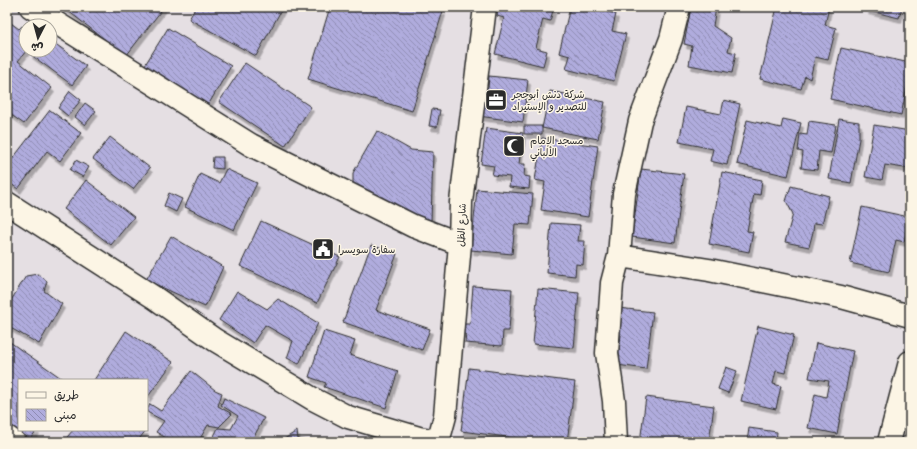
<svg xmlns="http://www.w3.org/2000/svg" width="917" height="449" viewBox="0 0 917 449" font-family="Mali,'Playpen Sans Arabic',sans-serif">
<defs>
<pattern id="building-back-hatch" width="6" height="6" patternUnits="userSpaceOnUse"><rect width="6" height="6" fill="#b0acdd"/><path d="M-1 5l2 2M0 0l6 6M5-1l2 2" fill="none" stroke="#8f8cb3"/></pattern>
<filter id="shadow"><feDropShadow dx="2.5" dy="4.5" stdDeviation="0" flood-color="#0004"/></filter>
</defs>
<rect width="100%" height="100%" fill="#e5dfe3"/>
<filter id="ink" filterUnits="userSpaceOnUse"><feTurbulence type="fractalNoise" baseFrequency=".025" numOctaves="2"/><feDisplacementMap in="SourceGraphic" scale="8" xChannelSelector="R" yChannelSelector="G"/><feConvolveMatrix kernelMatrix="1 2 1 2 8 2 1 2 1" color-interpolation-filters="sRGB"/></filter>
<g filter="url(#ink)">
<path fill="url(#building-back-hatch)" stroke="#2b2b2b" filter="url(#shadow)" d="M63,7H164L126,56Z
M196,7H283L256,56L189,19Z
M330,7H431L443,11L412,111L308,79Z
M499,7H554L550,21L543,19L536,48L547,51L543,66L495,54L504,18L497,16Z
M570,7H587L616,14L612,31L626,34L614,81L566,69L570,56L559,53Z
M691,7H716L713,26L731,38L728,51L736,53L732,73L689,65L692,46L684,44Z
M777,7H829L825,25L836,28L828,60L815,57L810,79L805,76L801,89L760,79Z
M867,7H902L899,18L866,10Z
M7,20L19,29L22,26L26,29L27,50L18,61L52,88L24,124L7,112Z
M168,28L231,66L207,107L143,68Z
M50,40L86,66L72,85L30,54L33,50H50Z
M841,48L910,63V72L901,115L830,99Z
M245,63L311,107L285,146L219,102Z
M489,76L528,80L523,122L478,116L481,87L488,88Z
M70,91L81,100L68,116L58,108Z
M550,91L605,102L598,139L542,128Z
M724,100L740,104L727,165L710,161L713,149L679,142L686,107L721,114Z
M85,103L96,111L85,125L75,117Z
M432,109L440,110L437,127L429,126Z
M50,110L81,133L60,161L47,151L18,189L7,181V166Z
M783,119L801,123L788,176L737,164L747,120L781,128Z
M839,119L859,122V139L851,183L829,179Z
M809,121L836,125L831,153L819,151L817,170L801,168L803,152L798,151L800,134L807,135Z
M874,125L910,131V169L885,165L882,180L865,177Z
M524,126H542V134H524Z
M486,128L523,133L519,164H525L524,176L530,177L529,189L509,187L510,177L492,175L494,166L481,164Z
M377,131L411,150L433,152L431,222L353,189V173Z
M110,137L150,168L133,189L93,159Z
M542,138L598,146L588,217L541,210L545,182L535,180Z
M213,157H223V169L212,168Z
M76,160L89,167L83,177L70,170Z
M226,169L257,183L234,230L185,207L200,174L219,183Z
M641,169L684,174L675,243L632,237Z
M722,172L762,180L760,195L754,194L747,231L753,232L749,252L709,244Z
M86,180L134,217L111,245L64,209Z
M791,186L829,196L822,224L814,223L813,232L809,247L785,242L793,214L786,201Z
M477,189L533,194L530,225L515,224L512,254L471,250Z
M169,193L182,199L176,212L164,206Z
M862,207L909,217L904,242L896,240L889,272L850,263Z
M261,221L340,257L317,303L240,266Z
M551,223L580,225L578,241H585L583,265L576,264L575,276L547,273Z
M171,236L223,267L205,307L146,280Z
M371,245L397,254L376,310L430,329L422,350L343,322Z
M38,274L47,281L44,291L62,304L39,344L7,326V307L26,276Z
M473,286L512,289L509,331H503L502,346L465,343L466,334H459L460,324H470Z
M538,289L579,293L574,348L533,344Z
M237,291L267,309L278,299L318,323L299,364L287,358L293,341L265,325L253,343L219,320Z
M618,308L653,312L646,369L617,365L621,335L615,334Z
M758,326L794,335L785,373L776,371L773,384L781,386L776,409L741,401Z
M126,331L173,362L147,398V380H94Z
M324,331L355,341L350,355L398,371L386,408L324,387L326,383L309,377Z
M7,340L64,380H19V430H37L30,439L7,423Z
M816,343L853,351L837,434L808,428L815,394L826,397L829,381L809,378Z
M726,367L737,371L728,393L718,389Z
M469,368L575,382L567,442H545L461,431Z
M191,371L215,390L222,393L218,406L232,414L219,427L208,425L198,442H173L156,432L164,421L147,412V410L150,404L161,411Z
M646,397L714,406L709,442H640Z
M224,398L264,418L251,442H200L202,437L211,442L218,428L231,429L238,416L221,405Z
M749,428L777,432L776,442H747Z
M73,430H146L137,442H63Z
M297,431L298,439L313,442H281V441Z"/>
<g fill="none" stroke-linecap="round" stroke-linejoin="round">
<g stroke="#2b2b2b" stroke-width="25">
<path id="minor" d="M31,7L251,145L413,226L460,244
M7,203L155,298L215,340L313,399L348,417L419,438L438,441
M619,256L709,270L841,297L910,316
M438,442L445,416L460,244L461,202L485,7
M616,442L614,401L607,353L612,283L619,256L624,194L640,121L671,39L679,7"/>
</g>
<g stroke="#2b2b2b" stroke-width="25">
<path id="major" d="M7,437L14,442
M889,442L910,362"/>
</g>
<use href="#minor" stroke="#fcf5e5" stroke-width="22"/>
<use href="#major" stroke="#fcf5e5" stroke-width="22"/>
</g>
</g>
<defs>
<g id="office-square" transform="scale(1.15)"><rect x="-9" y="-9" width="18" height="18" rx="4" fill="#2b2b2b" stroke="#fcf5e5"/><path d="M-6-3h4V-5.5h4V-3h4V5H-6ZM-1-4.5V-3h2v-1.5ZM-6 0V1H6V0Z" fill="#fff"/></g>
<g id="mosque-square" transform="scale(1.15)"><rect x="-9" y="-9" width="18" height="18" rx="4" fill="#2b2b2b" stroke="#fcf5e5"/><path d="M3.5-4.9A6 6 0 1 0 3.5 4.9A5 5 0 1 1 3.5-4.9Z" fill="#fff"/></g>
<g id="civic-square" transform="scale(1.15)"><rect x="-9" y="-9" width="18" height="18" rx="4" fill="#2b2b2b" stroke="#fcf5e5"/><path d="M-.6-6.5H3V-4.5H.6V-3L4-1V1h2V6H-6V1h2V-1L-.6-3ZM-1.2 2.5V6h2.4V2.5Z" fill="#fff"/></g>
</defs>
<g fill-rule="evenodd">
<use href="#office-square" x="496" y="100"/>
<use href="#mosque-square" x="514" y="146"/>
<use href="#civic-square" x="323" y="249"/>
</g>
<g text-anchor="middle" stroke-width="3" stroke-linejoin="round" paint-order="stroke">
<g font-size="10" fill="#2b2b2b" stroke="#fcf5e5" text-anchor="start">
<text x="512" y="98">شركة دنش أبوحجر<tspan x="512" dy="12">للتصدير و الإستيراد</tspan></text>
<text x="530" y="144">مسجد الإمام<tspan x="530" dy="12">الألباني</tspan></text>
<text x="338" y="253">سفارة سويسرا</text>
</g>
<g font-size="10" fill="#2b2b2b" stroke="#fcf5e5">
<text transform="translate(461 225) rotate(-88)" y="4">شارع الظل</text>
</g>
</g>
<rect width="917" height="449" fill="none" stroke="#fcf5e5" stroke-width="24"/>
<rect x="12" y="12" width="893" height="425" fill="none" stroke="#2b2b2b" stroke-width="1.5" filter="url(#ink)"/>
<rect x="18" y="379" width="130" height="52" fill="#fcf5e5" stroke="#a8a49b"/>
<rect x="26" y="392" width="20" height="6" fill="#fcf5e5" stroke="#a8a49b"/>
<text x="54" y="399" font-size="12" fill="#2b2b2b">طريق</text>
<rect x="26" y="409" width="20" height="12" fill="url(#building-back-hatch)" stroke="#a8a49b"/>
<text x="54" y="419" font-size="12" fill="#2b2b2b">مبنى</text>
<g transform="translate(38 38) rotate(186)"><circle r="19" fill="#fcf5e5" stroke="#a8a49b"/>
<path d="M0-3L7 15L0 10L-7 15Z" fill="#2b2b2b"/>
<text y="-6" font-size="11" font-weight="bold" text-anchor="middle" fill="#2b2b2b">ش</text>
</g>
</svg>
